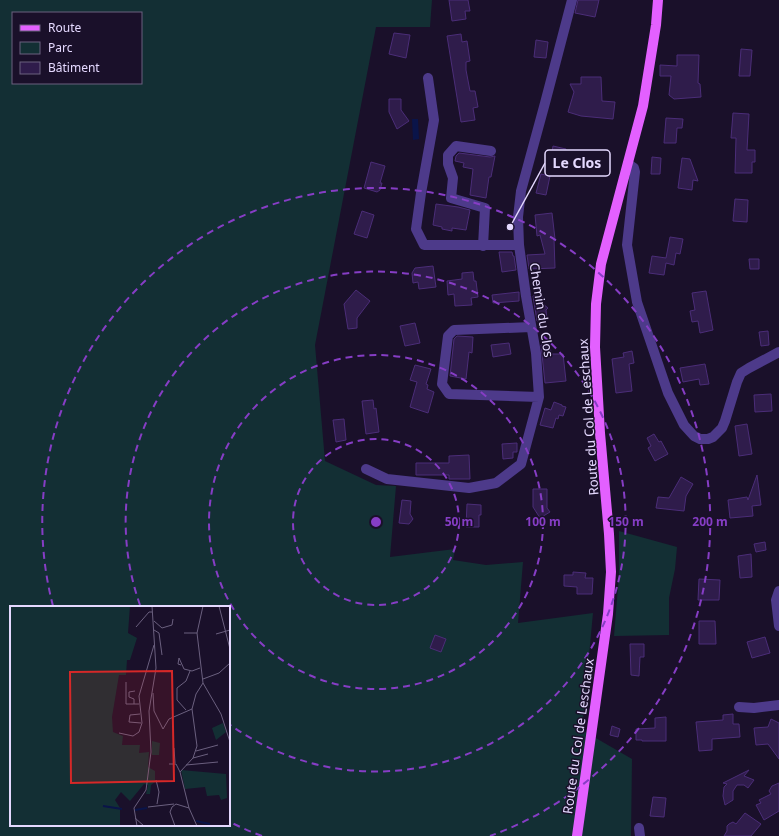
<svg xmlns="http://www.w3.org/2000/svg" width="779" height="836" viewBox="0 0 779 836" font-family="'Noto Sans',sans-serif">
<rect width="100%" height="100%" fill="#1a102a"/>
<path fill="#132f34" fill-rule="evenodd" d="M0,0H432L430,27H376L315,345L325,461L376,485L396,486L390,557L455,549L453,560L486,565L523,562L518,623L593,613L582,730L632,759L631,836H0ZM13,13H141V83H13ZM11,607H229V825H11Z
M619,531L677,547L675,569L669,598V635L614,636L619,575Z"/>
<path fill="#0a1449" d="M412,119H418L419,139L413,140Z"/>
<path fill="#2f1c4b" stroke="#4b2d78" d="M449,0H468L470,11H465L466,19L452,21Z
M578,0H599L595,17L575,13Z
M394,33L410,35L406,58L389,54Z
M461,34L462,42L467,41L470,61L466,62V70L470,91H475L478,107L473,108L475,120L461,122L447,36Z
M536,40L548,42L546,58L534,57Z
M741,49L752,50L750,76H739Z
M677,55H699L698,83L700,84L701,97L674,99L669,95L671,76H660V65L677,66Z
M581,77H601L602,101L615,102L613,119L581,116L568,112L574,92L570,84H581Z
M389,99H401V110L409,121L397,129L389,112Z
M733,113L749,114L747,150H755V162H752V173H735L736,138H731Z
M666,118L683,119L682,128H677L676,143H664Z
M553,146L566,149L564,161L551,158Z
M459,153L490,157L495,156L491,177H489L486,198L470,195L473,169L463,167L464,163L455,161L456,156Z
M652,157L661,158L660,174H651Z
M682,158L690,159L698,181L693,180L692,190L678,188Z
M371,162L385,166L380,183H382L380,190L377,192L364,188Z
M541,174L550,176L546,195L536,193Z
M735,199L748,200L747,222L733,221Z
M436,204L458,207L470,210L466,230L452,228V231L442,229V227L433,225Z
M362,211L374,215L367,238L354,234Z
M552,213L555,239H554L555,268L529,269L527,255L545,254L540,235L537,236L535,215Z
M670,237L683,239L680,254L676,253L674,265L666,263L664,275L649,273L652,256L666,258Z
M499,252H512L513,256H514L516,270L502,272Z
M749,259H759V269H750Z
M433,266L436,287L419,289L418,282L413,283L412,273L415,268Z
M473,272L474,281H476L478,297L471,298L472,305L455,306L454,294L448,295L447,281L462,279V273Z
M356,290L370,301L357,318V328L348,329L344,304Z
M706,291L713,330L700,333L698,321L692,322L690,311L695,310L692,293Z
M519,292V301L493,303L492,295Z
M542,295L543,304L548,308L546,310L547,320L537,321L533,296Z
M415,323L420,343L405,346L400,326Z
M768,331L769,345L761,346L759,332Z
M457,336L473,337L472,353L469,352L466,379L450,376L454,339Z
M509,343L511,354L493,357L491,345Z
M550,344L551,354H563L566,381L545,383L541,345Z
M632,351L634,363L629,364L632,391L616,393L612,359L624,357L623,353Z
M705,364L709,384L700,385L699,379L683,382L680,368Z
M415,365L431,369L426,384L428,385L427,389L434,392L428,413L410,407L417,382L410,380Z
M771,394L772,411L755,412L754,395Z
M373,400L374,409L376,408L379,432L366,434L362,401Z
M554,402L562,405V406L566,407L563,416L559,415L558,419L556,418L553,428L540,425L545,408L551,410Z
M344,419L346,440L336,442L333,420Z
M747,424L752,454L739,456L735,426Z
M654,434L659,442L661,441L668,454L655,461L648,448L651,446L647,438Z
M517,443V452H513V458L503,459L502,444Z
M469,455L470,479H449V475H416V463H449V456Z
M757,475L761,505L752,506L753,516L730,518L728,500L747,497L748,500Z
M681,477L693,484L686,496L684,511L656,508L658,497L669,498Z
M533,489H547V508L550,512L540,518L533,507Z
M402,500L411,501L410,514L413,519L409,524L399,523Z
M467,504L481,505V515H479V527H466Z
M765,542L766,550L756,552L754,544Z
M751,554L752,577L740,578L738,556Z
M573,572L586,573L585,578H593L592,594H577V587L564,586V575H573Z
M699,579L720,580L719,600H698Z
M699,621H715L716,644H699Z
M435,635L446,639L441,652L430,648Z
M765,637L770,653L752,658L747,642Z
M630,644H644V657H640L639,676L631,675Z
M733,714V724H739L740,737L712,739V750L699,751L696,722L723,720V715Z
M666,717V741H642V740H636V729L655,728V718Z
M771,719L779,723V759L768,744L756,745L754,728L768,727Z
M612,726L620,729L618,737L610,735Z
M749,770L744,776L754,780L748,788L744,785H737L733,791V800L725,805L723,796L724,787L727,784L723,783Z
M779,783V811L764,820L756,805L761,803L759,800L771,794L769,791L772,786Z
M653,797L666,798L664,817L650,816Z
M745,813L761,824L751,836H724L727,831V826L729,824L733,822L736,824Z"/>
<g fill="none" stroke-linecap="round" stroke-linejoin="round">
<path stroke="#4d3a8a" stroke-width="10" d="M428,78L434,120L421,193L416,229L424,245H519
M628,164L634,168L635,172L627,245L637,302L668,393L684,425L694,436L700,439H708L713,437L722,428L725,421L737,382L741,373L749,368L779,352
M483,246L485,208L451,198L453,178L448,164V155L456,146L491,151
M531,327L454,330L448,336L442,384L449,394L539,397
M366,469L387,479L469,488L496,483L521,464L539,397L536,353L526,296L519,245L518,217L521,191L545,103L572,0
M779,591L776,600L779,626
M739,707L754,708L779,705
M639,828L640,836"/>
<path stroke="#e360ff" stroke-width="10" d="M577,836L608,614L611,572L609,534L600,433L595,347L596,304L601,264L643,106L656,25L658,0"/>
</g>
<g fill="none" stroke="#863dc5" stroke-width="2" stroke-dasharray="7 5">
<circle cx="376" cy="522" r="83"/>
<circle cx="376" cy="522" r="167"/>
<path d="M140 605A250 250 0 1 1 229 724"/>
<path d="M262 836A334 334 0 0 1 230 822M53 606A334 334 0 1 1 490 836"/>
</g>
<g text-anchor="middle" stroke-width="3" stroke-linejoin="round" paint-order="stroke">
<g font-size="13" fill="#e5d9ff" stroke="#1a102a">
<text transform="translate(542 310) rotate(81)" y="5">Chemin du Clos</text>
<text transform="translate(588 417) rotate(-94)" y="5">Route du Col de Leschaux</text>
<text transform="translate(578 736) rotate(-82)" y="5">Route du Col de Leschaux</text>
</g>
</g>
<g transform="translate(10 606)">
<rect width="220" height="220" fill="#1a102a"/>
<path d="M0,0H120L118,27L127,32L120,54H117L116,69H109L102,111L103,126L113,130L112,139H130L129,147L139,146L138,161L145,165V176L141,179L140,188H136L138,179L134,178L120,195L111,186L105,194L110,202V220H0ZM213,117L216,126L206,134L202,122ZM142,135L150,137L149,149H142ZM171,164L216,168L217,192L211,194L209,189L197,190L195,181L175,183Z" fill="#132f34"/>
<path fill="none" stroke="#0a1449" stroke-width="2" d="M93,200L112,203M125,204L137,202M186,215L200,218"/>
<path fill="none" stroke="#6b607f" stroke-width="1" d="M209,0L220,43M144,15L152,22L162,19L163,13M126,21L139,6H142M144,24L149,27L152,49M174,27H187M206,28L220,24M171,59L168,58L169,52L174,63L182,65L190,62M193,73L209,67L220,57M116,76V98H129M193,77L211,108L220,136M143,87L144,105L153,123L159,113L182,103L186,88L193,77L187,27L193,0M124,98V93L119,91V86L125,85M176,104L167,94V82L176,75L180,65M130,108L120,109L119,116L131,117M109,127L123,130L129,126L132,117L129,90L144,39M164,142L165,157M186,145L208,139M183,152L198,148M159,158H166L170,166M176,159L208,156M146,174L149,186L147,198M138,201L164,198M179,202L170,166L183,152L187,140L182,103M125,212L134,220M127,220L124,202L136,184L141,146L139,105L146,62L142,0M165,220L160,206L162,201L166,198L179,202L187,220"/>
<path fill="#d62828" fill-opacity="0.15" stroke="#d62828" stroke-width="2" d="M162,65L164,175L61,177L60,66Z"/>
<rect width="220" height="220" fill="none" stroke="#e5d9ff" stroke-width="2"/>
</g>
<circle cx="376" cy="522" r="6" fill="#863dc5" stroke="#1a102a" stroke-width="2"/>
<g font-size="12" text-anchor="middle" font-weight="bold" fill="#863dc5" stroke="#1a102a" stroke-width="3" stroke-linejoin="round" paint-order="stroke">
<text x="459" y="526">50 m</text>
<text x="543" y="526">100 m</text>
<text x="626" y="526">150 m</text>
<text x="710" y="526">200 m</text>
</g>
<path fill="none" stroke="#e5d9ff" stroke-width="1.5" d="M510 227L545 163"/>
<circle fill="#e5d9ff" stroke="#1a102a" stroke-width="1.5" cx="510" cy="227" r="4"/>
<rect fill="#1a102a" stroke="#e5d9ff" stroke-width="1.5" x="545" y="150" width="65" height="26" rx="4"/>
<g font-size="14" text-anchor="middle" font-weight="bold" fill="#e5d9ff">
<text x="577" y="168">Le Clos</text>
</g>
<rect x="12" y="12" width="130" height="72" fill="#1a102a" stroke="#6b607f"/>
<rect x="20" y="25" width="20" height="6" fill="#e360ff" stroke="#6b607f"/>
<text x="48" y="32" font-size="12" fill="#e5d9ff">Route</text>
<rect x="20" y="42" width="20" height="12" fill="#132f34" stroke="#6b607f"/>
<text x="48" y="52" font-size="12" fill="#e5d9ff">Parc</text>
<rect x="20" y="62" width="20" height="12" fill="#2f1c4b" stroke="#6b607f"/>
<text x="48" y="72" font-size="12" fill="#e5d9ff">Bâtiment</text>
</svg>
